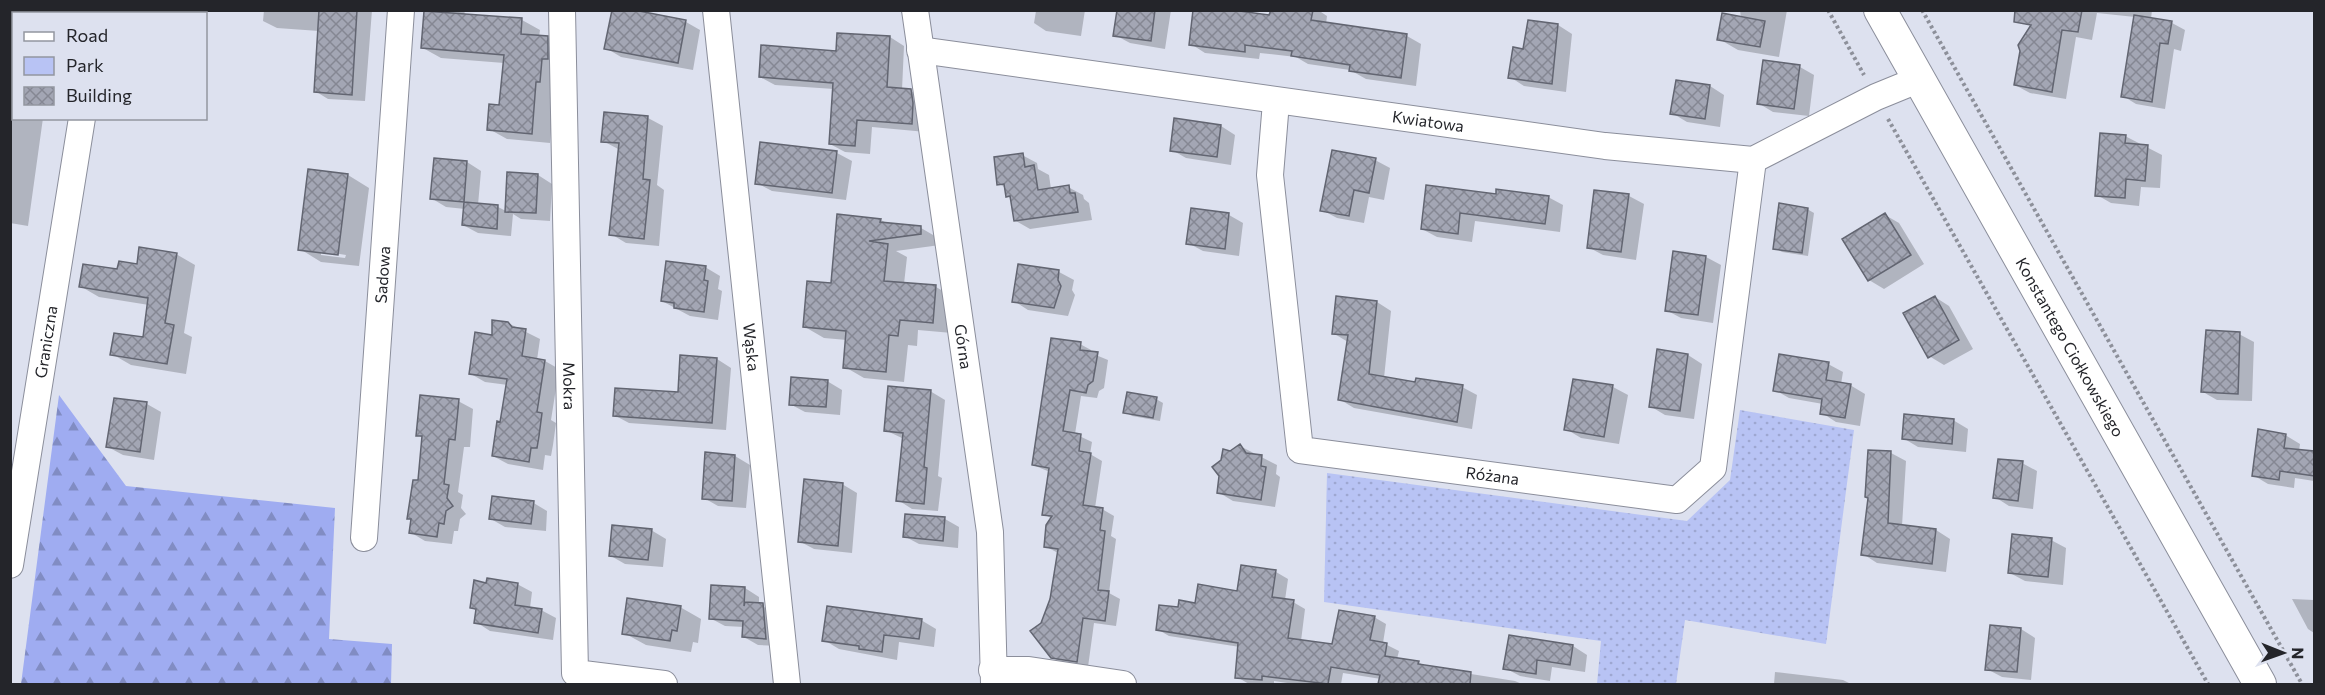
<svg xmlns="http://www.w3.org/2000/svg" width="2325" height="695" viewBox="0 0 2325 695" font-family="Commissioner,sans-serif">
<defs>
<pattern id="green-dots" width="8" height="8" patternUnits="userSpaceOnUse" patternTransform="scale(1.5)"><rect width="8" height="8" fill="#b8c3f4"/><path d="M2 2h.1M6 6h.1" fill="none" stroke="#9ea7d1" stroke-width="1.8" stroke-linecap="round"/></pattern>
<pattern id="forest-firs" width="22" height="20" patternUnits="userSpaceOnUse" patternTransform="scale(1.5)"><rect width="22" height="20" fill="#9facf1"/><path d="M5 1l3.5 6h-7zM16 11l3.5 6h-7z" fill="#818cc3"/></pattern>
<pattern id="building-cross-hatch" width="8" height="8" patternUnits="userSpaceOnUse" patternTransform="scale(1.5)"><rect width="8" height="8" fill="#a3a6b4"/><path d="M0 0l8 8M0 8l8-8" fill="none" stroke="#858793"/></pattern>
</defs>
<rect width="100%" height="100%" fill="#dde1ef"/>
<path fill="url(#green-dots)" d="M1740,410L1854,430L1826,644L1685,620L1676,684H1597L1601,641L1324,602L1327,473L1687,521L1730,480Z"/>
<path fill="url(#forest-firs)" d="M59,395L126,486L335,508L329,639L392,644L391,684H21Z"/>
<path fill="#0003" fill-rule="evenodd" d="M53,10H90V14H52Z
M264,10H372L365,101L328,99L315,91L319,31L277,28L263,21Z
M425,10H465L464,16L522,20L540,30L539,37H547L565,48L554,91L550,143L507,139L489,129L500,106L504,63L441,58L423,48Z
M1028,10H1085L1081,36L1046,31L1034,23L1036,11Z
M1119,10H1171L1165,49L1130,43L1115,35Z
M1271,10H1318L1327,16L1326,24L1407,36L1421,44L1416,86L1366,79L1350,70L1308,64L1296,57L1260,53L1259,59L1205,53L1191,44L1270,16Z
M1740,10H1787L1779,57L1738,50L1719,39L1741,18Z
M2033,10H2152L2151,19L2172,23L2185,30L2181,51L2174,49L2165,109L2136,104L2123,96L2135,17L2097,13L2092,40L2076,37L2066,99L2030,93L2015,85L2040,15Z
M686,22L700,30L693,70L621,57L606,48Z
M1558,25L1572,34L1566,92L1524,86L1510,77L1525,51Z
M10,26H14V118H43L28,226L10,223Z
M890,37L904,46L902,90L911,91L926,99V132L872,127L870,154L845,152L830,144L834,89L775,85L760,77Z
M1800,67L1814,75L1809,116L1773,112L1758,103Z
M1710,86L1724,95L1720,127L1687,122L1672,113Z
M605,114L648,118L663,126L657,185L664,190L659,246L626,243L611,234L620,150L603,141Z
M1221,126L1235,135L1231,165L1186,158L1172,150Z
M2125,136L2162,155L2160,188L2141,187L2139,206L2111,203L2097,195Z
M762,143L837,153L852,161L846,200L772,191L757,183Z
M1022,155L1037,163L1038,169L1049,175L1051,189L1068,187L1083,195L1084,199L1089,203L1092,220L1030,229L1016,221L1012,199L1007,196L1006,188L999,184Z
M1375,160L1390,168L1384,200L1369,197L1364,223L1337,218L1322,210Z
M467,162L481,171L478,205L498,207L506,211L538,175L552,184L550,221L521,219L513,214L511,236L478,233L463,225L465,209L446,207L431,198Z
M348,175L369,188L359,266L321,262L300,249ZM321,251L346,255L345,258L321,255Z
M1596,192L1629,196L1644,204L1636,260L1603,255L1588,247Z
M1497,195L1548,197L1563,205L1560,232L1475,221L1472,242L1437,237L1422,229Z
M1807,209L1814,213L1808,256L1782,252L1775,248Z
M1229,215L1243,223L1239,256L1203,251L1188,243Z
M1885,215L1899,223L1924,264L1884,289L1869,280Z
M881,220L888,224L921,228L940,239V245L896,251L907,257L904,284L936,287L955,298L952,333L918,330L917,346L908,345L904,382L864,378L845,367L847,340L824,338L805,327L832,284Z
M1674,252L1706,257L1721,265L1713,323L1681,318L1666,310Z
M176,254L195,265L184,333L192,337L186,374L131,365L112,354L144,339L149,305L99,297L80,286L119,271Z
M1019,266L1059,272L1074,280L1072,290L1075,295L1068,316L1028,310L1014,301Z
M705,267L720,276L718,289L722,291L718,320L690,316L662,301Z
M1935,297L1949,306L1973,349L1944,365L1929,356Z
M1377,302L1391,311L1384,378L1416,384L1462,387L1477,395L1472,429L1354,408L1339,399L1348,342L1333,333Z
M508,323L540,339L537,360L545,361L559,369L551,420L556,423L553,445L551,456L545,455L543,470L508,464L493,456L508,385L485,382L471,374L494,337Z
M2239,334L2254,342L2252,401L2217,400L2203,392Z
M1080,344L1091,350V353L1108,360L1104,388L1099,391L1097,398L1081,396L1075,434L1092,442L1090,454L1102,461L1095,508L1102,509L1114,516L1111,536L1116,539L1109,593L1120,599L1116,626L1094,623L1088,667L1064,664L1052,657L1042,624L1051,599L1058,553L1045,546L1052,519L1044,514L1050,472L1033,465Z
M1688,355L1702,364L1694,419L1665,415L1650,406Z
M717,359L731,368L726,430L629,423L614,415L679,394Z
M1828,364L1843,372L1841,384L1850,385L1865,394L1860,426L1836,422L1822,413L1823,404L1789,398L1775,390Z
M1574,380L1613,387L1628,395L1619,444L1581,438L1566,429Z
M827,381L842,390L840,415L805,412L790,404Z
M930,391L945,400L938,476L942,478L938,511L912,509L898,500L904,439L885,430Z
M1156,399L1163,403L1160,421L1132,416L1125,412Z
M458,401L473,409L470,447H464L458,492L463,495L461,508L466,514L460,519L458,531H454L452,544L425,541L410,532L412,520L409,518L420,482L423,438L418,435Z
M147,404L161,412L154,460L123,455L108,447Z
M1953,420L1968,429L1966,452L1918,447L1903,438Z
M2285,435L2300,444L2299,451L2314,453V481L2295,478L2294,488L2268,484L2253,475Z
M1240,446L1277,465L1276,474L1280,477L1275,507L1233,501L1218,492L1230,452Z
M1869,452L1891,453L1906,461L1902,526L1936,530L1950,539L1946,572L1877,563L1863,554L1870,498Z
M735,456L750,465L746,508L718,506L704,498Z
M2022,463L2037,471L2033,509L2009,506L1995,497Z
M842,484L857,493L852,553L814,549L799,541Z
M532,502L547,511L546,531L505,527L491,519Z
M945,519L959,527L958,548L919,544L904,536Z
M651,530L666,539L663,567L625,564L611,556Z
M2051,540L2066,548L2063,585L2025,581L2010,573Z
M1242,566L1276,572L1288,579L1285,600L1293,602L1305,609L1301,641L1333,646L1374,617L1386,624L1383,643L1399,651L1397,659L1418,662L1427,667L1515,681L1522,684H1380L1381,679L1343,673L1341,684H1294L1274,681V684H1249L1237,677L1240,647L1169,636L1157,629L1179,609L1239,593Z
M517,584L532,592L530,608L541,610L556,618L553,640L490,631L476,622L477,611L472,608L487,585Z
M745,588L759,597V605L778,613L780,646L758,645L744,637V627L725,626L710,618Z
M2292,599L2314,600V633L2308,629Z
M680,607L701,619L698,643L693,642L691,652L646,645L624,633Z
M921,620L936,629L934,647L899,642L897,660L839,649L824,640Z
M2021,629L2035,638L2031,680L2002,677L1987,669Z
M1510,637L1573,646L1587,655L1585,672L1552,667L1550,681L1520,676L1505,668Z
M1775,672L1843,680L1851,684H1774Z"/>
<path fill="url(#building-cross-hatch)" stroke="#626571" stroke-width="1.5" d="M319,10H357L352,95L314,92Z
M612,10H634L686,20L678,63L604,49Z
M1117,10H1155L1151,41L1113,36Z
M1193,10H1232L1269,15L1271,10H1313L1311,20L1407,34L1401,78L1349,71L1350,65L1291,56L1292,51L1245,45V52L1189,45Z
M2015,10H2082L2078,32L2062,30L2052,92L2014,85L2020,51L2018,45L2031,25L2014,22Z
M424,11L522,18L521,34L548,36V59H542L540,82H536L532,134L487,130L489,104L499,105L504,55L421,48Z
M1722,13L1765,21L1760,47L1717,40Z
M2134,15L2172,21L2168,44L2160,43L2152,102L2121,97Z
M1528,20L1558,24L1552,84L1508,78L1513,47L1523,49Z
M837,33L890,36L887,87L911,89L913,103L912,124L857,120L855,146L829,144L833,83L759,77L761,45L836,51Z
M1763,60L1800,65L1794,109L1757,104Z
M1676,80L1710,85L1705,119L1670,114Z
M604,112L648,116L643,179L650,180L644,239L609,235L619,143L601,142Z
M1174,118L1221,125L1217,157L1170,151Z
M2100,133L2126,135L2125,143L2148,145L2145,181L2126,179L2125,198L2095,196Z
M760,142L837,151L832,193L755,184Z
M1332,150L1376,158L1369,193L1354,190L1349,216L1320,211Z
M1023,153L1025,167L1034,165L1038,190L1069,185L1070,193H1075L1078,212L1014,221L1010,196L1006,197L1004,184L997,185L994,157Z
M434,158L467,161L464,202L430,199Z
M308,169L348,174L338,255L298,250Z
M507,172L538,174L536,213L505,212Z
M1426,185L1496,194V189L1549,196L1545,224L1460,213L1458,234L1421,229Z
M1594,190L1629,194L1621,252L1587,248Z
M464,202L498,205L497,229L462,225Z
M1779,203L1808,208L1802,253L1773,249Z
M1191,208L1229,213L1225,249L1186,244Z
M1885,213L1911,255L1868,281L1842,239Z
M837,214L881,219L880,222L921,226V234L869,241L888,244L884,281L936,285L933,323L900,320L898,336L889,335L886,372L843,368L846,331L803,327L807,281L831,283Z
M139,247L177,253L165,323L174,325L167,364L110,355L114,333L143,337L148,298L79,287L83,264L117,269L119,261L137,264Z
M1673,251L1706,256L1698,315L1665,311Z
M666,261L706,266L704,280L708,281L704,312L674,308V303L661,301Z
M1018,264L1059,270L1058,280L1061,286L1054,308L1012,302Z
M1336,296L1377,301L1369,374L1415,382L1416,378L1463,385L1457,422L1338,400L1348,335L1332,334Z
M1935,296L1959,340L1928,358L1903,313Z
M492,320L508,322L512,327L526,329L522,356L545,360L537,412L542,413L539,436L537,448H531L529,462L492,456L497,421L500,422L507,379L469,374L475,332L492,335Z
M2206,330L2240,332L2238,394L2201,392Z
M1051,338L1081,342L1080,350L1098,352L1093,381L1088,385L1086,393L1070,390L1063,431L1081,434L1079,451L1091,453L1083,505L1103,508L1100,530L1105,531L1098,590L1109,591L1105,621L1083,618L1077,662L1051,658L1030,631L1041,623L1050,599L1058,549L1044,547L1046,525L1052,516L1042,515L1049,468L1032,465Z
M1657,349L1688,354L1680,411L1649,407Z
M1779,354L1829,362L1826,380L1851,384L1845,418L1820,414L1822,399L1773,391Z
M680,355L717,358L712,423L613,416L615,388L678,392Z
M791,377L828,380L826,407L789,405Z
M1573,379L1613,385L1604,437L1564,430Z
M888,386L931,390L924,467L927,468L924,504L896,501L903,433L884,431Z
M1127,392L1157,397L1153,418L1123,413Z
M420,395L459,399L455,440L449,439L444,484L449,485L447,498L453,506L446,511L444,524L439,523L437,537L409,533L411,519H407L413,480H418L422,436H416Z
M114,398L147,402L140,452L106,447Z
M1904,414L1954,419L1952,444L1902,439Z
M2258,429L2286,434L2284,448L2314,451V476L2280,471L2279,480L2252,476Z
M1240,444L1246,453L1262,455L1261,466L1266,467L1261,500L1217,493L1219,476L1212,467L1221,460L1223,449L1230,451Z
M1868,450L1891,451L1888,523L1936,529L1932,564L1861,555L1868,498L1865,497Z
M705,452L735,455L732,501L702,499Z
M1998,459L2023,461L2018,501L1993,498Z
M804,479L843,483L838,546L798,542Z
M492,496L534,501L531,524L489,519Z
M905,514L945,517L943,541L903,537Z
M612,525L652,529L648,560L609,556Z
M2012,534L2052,538L2048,577L2008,573Z
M1241,565L1276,570L1272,597L1294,600L1288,638L1332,644L1339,610L1375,616L1370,640L1387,643L1385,656L1419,661L1418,664L1471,672L1470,684H1378L1380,675L1331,667L1328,684L1262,676V680L1235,678L1238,643L1156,630L1159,605L1178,607L1179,600L1195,603L1198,584L1237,591Z
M487,578L518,583L515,605L542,609L538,633L474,623L476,609L470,608L474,580L486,583Z
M711,585L745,587L744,606L745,602L763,603L766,639L742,637L743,621L709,619Z
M627,598L681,606L677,631L672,630L670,641L622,634Z
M827,606L922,619L919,639L884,635L882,652L859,649V646L822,641Z
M1990,625L2021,628L2017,672L1985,670Z
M1509,635L1573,645L1570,665L1537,660L1536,674L1503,669Z"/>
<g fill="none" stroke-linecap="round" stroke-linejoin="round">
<g stroke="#8b8e9b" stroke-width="28">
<g id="minor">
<path id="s1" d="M562,10L575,673L664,684"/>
<path id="s2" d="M716,10L787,684"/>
<path id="s3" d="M915,10L990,532L994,684"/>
<path d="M98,14L99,10"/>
<path id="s4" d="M920,50L1605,146L1753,160L1876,97L1920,79"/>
<path id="s5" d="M1276,102L1270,175L1300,450L1677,500L1713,468L1753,160"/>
<path id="s6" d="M364,538L401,10"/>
<path id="s7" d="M10,565L82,118"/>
<path d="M992,670H1029L1123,684"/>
</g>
</g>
<g stroke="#8b8e9b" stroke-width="34">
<g id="tertiary">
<path id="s8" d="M1880,10L2260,684"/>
</g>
</g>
<path stroke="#8d909a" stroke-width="4" stroke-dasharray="3 3" stroke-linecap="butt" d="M1828,10L1864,75
M1922,10L2302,684
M1888,119L2208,684"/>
<use href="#minor" stroke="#fff" stroke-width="26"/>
<use href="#tertiary" stroke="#fff" stroke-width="32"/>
</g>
<g text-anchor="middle" stroke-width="4.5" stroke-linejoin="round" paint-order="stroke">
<g font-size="16" fill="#24252a" stroke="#dde1ef">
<text dy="6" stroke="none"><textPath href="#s4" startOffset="513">Kwiatowa</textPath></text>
<text dy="6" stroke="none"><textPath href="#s6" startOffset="264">Sadowa</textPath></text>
<text dy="6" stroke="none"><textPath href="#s7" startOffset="226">Graniczna</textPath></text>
<text dy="6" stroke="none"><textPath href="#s3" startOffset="340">Górna</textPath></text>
<text dy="6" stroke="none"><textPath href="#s8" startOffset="387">Konstantego Ciołkowskiego</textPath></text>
<text dy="6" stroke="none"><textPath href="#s2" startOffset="339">Wąska</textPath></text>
<text dy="6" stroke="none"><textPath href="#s1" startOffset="376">Mokra</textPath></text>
<text dy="6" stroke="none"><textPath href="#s5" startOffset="544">Różana</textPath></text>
</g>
</g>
<rect width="2325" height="695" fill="none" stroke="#24252a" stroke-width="24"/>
<rect x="12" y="12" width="195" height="108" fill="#dde1ef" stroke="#9396a0" stroke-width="1.5"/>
<rect x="24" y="32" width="30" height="9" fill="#ffffff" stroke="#9396a0" stroke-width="1.5"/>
<text x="66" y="42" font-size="18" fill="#24252a">Road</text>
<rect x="24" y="57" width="30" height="18" fill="#b8c3f4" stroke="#9396a0" stroke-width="1.5"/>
<text x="66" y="72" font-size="18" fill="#24252a">Park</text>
<rect x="24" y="87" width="30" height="18" fill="url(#building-cross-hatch)" stroke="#9396a0" stroke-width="1.5"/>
<text x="66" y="102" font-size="18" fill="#24252a">Building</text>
<g transform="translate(2283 653) rotate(91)" stroke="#dde1ef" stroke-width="4.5" paint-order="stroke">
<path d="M0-4.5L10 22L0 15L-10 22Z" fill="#24252a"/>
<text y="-9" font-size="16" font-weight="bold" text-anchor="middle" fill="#24252a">N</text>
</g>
</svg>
